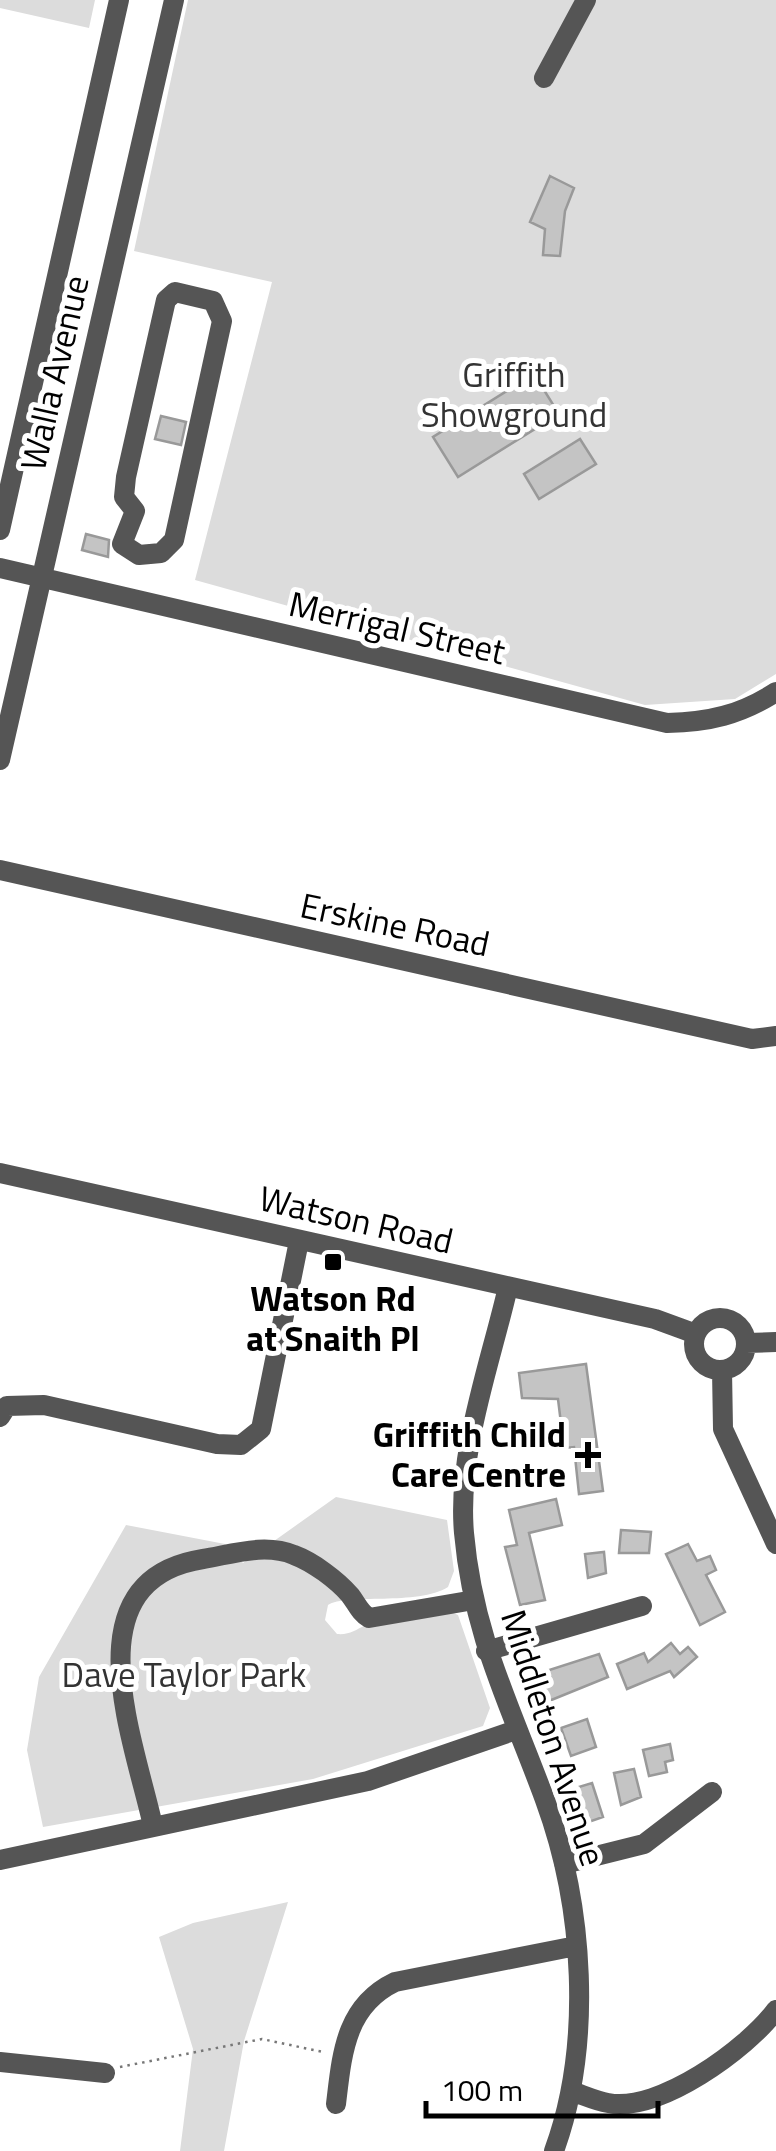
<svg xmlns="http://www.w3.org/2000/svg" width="776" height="2151" viewBox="0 0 776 2151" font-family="'Titillium Web',sans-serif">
<rect width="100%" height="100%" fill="#fff"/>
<path fill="#dcdcdc" d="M0,0H95L89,28L0,8Z
M188,0H776V674L735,699L645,705L195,580L272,282L134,251Z
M336,1497L447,1520L454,1571L448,1587C418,1606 346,1593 328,1605L325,1620L337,1634C350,1635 355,1630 366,1625C390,1614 435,1604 458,1615L490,1708L483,1726L313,1779L43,1827L27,1750L39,1677L126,1525L225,1544L243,1563Z
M288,1902L244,2041L224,2151H180L193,2049L159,1937L193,1923Z"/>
<path fill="#c4c4c4" stroke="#999" stroke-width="2.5" d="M550,176L574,188L565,211L560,256L543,255L545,229L530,222Z
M534,374L559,414L458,477L433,437Z
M161,416L186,422L181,445L155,439Z
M580,439L596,464L539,499L524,474Z
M86,534L109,540L108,557L82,550Z
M586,1364L603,1491L579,1494L574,1447L564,1448L558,1399L522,1398L519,1373Z
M556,1499L562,1525L529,1533L545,1600L520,1605L505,1547L517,1545L509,1510Z
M621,1530L651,1532L649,1553H619Z
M688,1544L697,1561L710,1556L716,1570L706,1575L725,1612L700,1625L666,1554Z
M604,1552L606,1573L588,1578L585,1554Z
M671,1643L680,1654L688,1647L697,1657L674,1677L670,1671L627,1689L617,1664L644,1653L648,1662Z
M599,1654L608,1677L539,1705L532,1685L546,1680L543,1672Z
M587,1719L596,1747L571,1756L561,1728Z
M670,1744L673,1760L665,1762L667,1772L649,1776L643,1750Z
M634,1769L641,1797L621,1805L614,1773Z
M592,1783L603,1817L583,1824L572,1789Z"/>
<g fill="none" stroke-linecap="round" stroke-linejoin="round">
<path stroke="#777" stroke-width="2.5" stroke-dasharray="2.5 5" stroke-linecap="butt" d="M120,2067L262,2039L323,2052"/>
<path stroke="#555" stroke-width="20" d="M544,78L586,0
M175,292L213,301L222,321L174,540L161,553L139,555L122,544L135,511L124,497L126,477L166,300Z
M0,530L119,0
M0,568L667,723C709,722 740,715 776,692
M0,760L174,0
M0,870L752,1039L776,1036
M0,1173L655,1319L696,1334
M508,1287C490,1365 457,1453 464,1533C473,1636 511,1707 545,1800C584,1906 593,2044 554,2151
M694 1344a26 26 0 1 1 52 0a26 26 0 1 1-52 0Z
M746,1343L776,1342
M722,1370L723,1429L776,1544
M0,1417L7,1406L44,1405L217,1444L241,1445L261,1429L299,1241
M486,1651L642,1606
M153,1826C134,1739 69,1580 203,1559C233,1554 265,1543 294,1555C313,1562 337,1580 350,1595C357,1604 360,1613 369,1618L474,1600
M0,1860L368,1781L516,1730
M564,1864L644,1844L712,1792
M0,2062L105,2073
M571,2091C583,2095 596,2101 608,2103C659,2113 747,2049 776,2010
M336,2104C342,2054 345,2006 395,1982L576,1946"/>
</g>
<g fill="#000" stroke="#fff" stroke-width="4">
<rect x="323" y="1252" width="20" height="20" rx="5"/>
<path d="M583 1440h10v10h10v10h-10v10h-10v-10h-10v-10h10z"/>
</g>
<g text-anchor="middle" stroke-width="10" stroke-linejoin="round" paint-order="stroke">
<g font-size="35" fill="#000" stroke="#fff">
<text transform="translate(55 373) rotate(-77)" y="12">Walla Avenue</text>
<text transform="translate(397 628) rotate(13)" y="12">Merrigal Street</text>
<text transform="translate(395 925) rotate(12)" y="12">Erskine Road</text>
<text transform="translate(356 1220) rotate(13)" y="12">Watson Road</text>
<text transform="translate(553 1738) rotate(72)" y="12">Middleton Avenue</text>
</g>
<g font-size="35" fill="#333" stroke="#fff">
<text x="514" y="387">Griffith<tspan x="514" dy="40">Showground</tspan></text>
<text x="184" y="1687">Dave Taylor Park</text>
</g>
<g font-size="35" font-weight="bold" fill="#000" stroke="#fff">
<text x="333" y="1311">Watson Rd<tspan x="333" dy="40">at Snaith Pl</tspan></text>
<text x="566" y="1447" text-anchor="end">Griffith Child<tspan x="566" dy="40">Care Centre</tspan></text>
</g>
</g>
<path d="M426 2101v15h232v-15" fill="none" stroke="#000000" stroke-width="5"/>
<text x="441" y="2101" font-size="30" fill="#000000" stroke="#ffffff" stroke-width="8" paint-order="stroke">100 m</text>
</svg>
